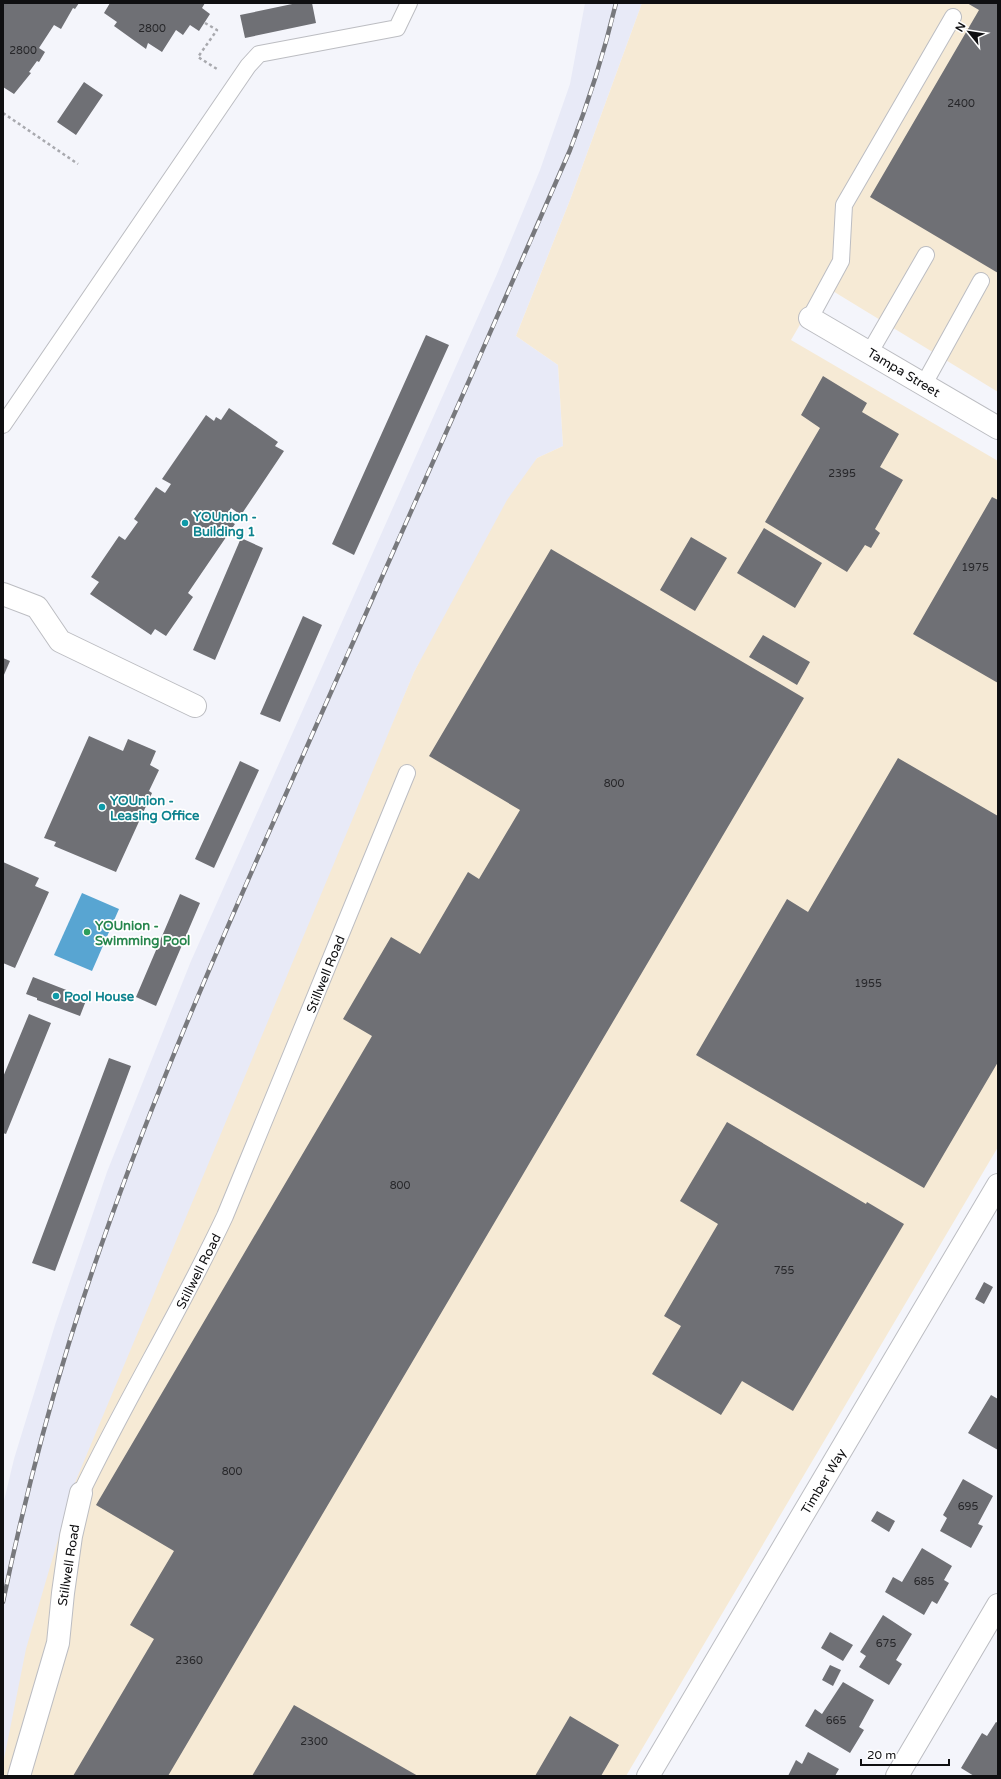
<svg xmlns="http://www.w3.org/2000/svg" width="1001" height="1779" viewBox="0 0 1001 1779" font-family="'Varela Round',sans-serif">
<rect width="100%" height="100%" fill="#f4f5fb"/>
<path fill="#e8eaf7" d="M585,3H642L570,200L516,336L558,365L563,446L537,458L414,672L318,906L3,1764V1505L14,1459L55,1325L107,1172L191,961L497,274L540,170L570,84Z"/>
<path fill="#f6ead5" d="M642,3H998V392L823,285L791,340L998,461V1147L626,1776H3V1764L26,1649L74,1485L414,672L507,500L537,458L563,446L558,365L516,336L570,200Z"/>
<path fill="#58a5d2" d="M82,893L119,909L92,971L54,955Z"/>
<path fill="#6f7075" d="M3,3H79L75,9L73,8L61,29L54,25L39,48L45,52L39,62L37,61L29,72L31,73L14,94L3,87Z
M110,3H205L202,8L210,14L199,31L190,25L183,35L176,30L162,52L148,43L146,49L114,26L117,22L104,13Z
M297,3H312L316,23L245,38L240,15Z
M967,3H998V273L870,197L979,10Z
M84,82L103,95L76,135L57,122Z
M426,335L449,345L354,555L332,544Z
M823,376L867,403L862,412L899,434L880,467L903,480L875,529L880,533L871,548L865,545L847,572L765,522L820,428L801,415Z
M229,408L278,442L275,446L284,451L241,515L231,508L225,518L235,524L188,593L193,597L166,636L155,629L151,635L90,594L99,582L91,577L119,536L125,540L138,522L134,519L156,487L165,493L171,484L162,479L206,415L214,421L216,417L221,420Z
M992,497L998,500V683L913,634Z
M764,528L822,563L795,608L737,573Z
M691,537L727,558L695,611L660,590Z
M241,538L263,548L215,660L193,650Z
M551,549L804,698L168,1776H73L154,1639L130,1625L174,1551L96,1505L372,1036L343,1019L391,937L420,954L468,872L479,879L520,810L429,756Z
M303,616L322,625L280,722L260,714Z
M763,635L810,662L797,685L749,657Z
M3,658L10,661L3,677Z
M89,736L123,751L128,739L156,751L150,765L159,770L149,791L152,793L116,872L54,846L56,842L44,838Z
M898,758L998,816V1062L924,1188L696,1055L787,899L808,912Z
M240,761L259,770L214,868L195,859Z
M3,862L39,878L35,886L49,892L15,968L3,963Z
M180,894L200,903L156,1006L136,997Z
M33,977L87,998L80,1016L37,1000V998L26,994Z
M29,1014L51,1023L6,1134L3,1133V1077Z
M109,1058L131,1066L55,1271L32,1263Z
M727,1122L866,1204L867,1202L904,1224L793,1411L742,1381L721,1415L652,1374L681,1326L664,1316L718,1224L680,1201Z
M984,1282L993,1287L984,1304L975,1299Z
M991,1395L998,1399V1450L968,1433Z
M963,1479L993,1496L978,1524L983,1526L971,1548L940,1531L947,1518L943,1515Z
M877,1511L895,1521L889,1532L871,1521Z
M922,1548L952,1566L944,1580L949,1583L937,1604L932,1601L924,1615L885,1592L893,1577L902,1582Z
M883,1615L912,1634L896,1660L902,1664L889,1685L859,1667L866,1656L860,1652Z
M830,1632L853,1645L843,1661L821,1648Z
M830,1665L841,1670L833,1686L822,1680Z
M843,1682L874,1700L859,1727L864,1730L850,1753L805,1726L815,1709L822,1714Z
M294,1705L418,1776H252Z
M570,1716L619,1745L601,1776H535Z
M996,1722L998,1723V1776H974L961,1768L982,1733L987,1736Z
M808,1752L839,1769L835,1776H788L796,1760L802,1764Z"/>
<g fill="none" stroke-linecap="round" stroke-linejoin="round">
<g stroke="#bcbdc2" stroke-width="18">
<path id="service" d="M810,318L841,261L844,205L953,17
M870,352L926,255
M924,384L981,281
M3,425L248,66L259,54L397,28L409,3
M81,1493C126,1399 181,1310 225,1216L407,773"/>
</g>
<g stroke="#bcbdc2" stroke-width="24">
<path id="minor" d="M810,318L998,428
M3,594L37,607L60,641L195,706
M19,1776L58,1643L63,1593L71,1536L81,1493
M897,1776L998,1605"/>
</g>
<g stroke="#bcbdc2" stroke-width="24">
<path id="tertiary" d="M648,1776L998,1185"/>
</g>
<path stroke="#a8a9ae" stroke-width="2.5" stroke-dasharray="3 3" stroke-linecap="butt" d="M205,23L217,30L198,57L217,69
M3,113L78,164"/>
<use href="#service" stroke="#fff" stroke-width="16"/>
<use href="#minor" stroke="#fff" stroke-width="22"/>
<use href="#tertiary" stroke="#fff" stroke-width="22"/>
<g stroke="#78797d" stroke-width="4.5">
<path id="rail" d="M3,1602C21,1515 43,1428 69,1343C131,1143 216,951 301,760C390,557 482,354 570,150C589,101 604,53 616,3"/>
</g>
<use href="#rail" stroke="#fff" stroke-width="3" stroke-dasharray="9" stroke-linecap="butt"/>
</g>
<g fill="#0f9aa8" stroke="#fff" stroke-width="1.5">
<circle cx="185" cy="523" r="4"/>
<circle cx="102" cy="807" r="4"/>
<circle cx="56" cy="996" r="4"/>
</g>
<circle fill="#2e9e5b" stroke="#fff" stroke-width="1.5" cx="87" cy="932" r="4"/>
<g text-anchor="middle" stroke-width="3.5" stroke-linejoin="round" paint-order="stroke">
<g font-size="11" fill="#27272a">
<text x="152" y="32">2800</text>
<text x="23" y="54">2800</text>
<text x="961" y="107">2400</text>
<text x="842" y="477">2395</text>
<text x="975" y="571">1975</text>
<text x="614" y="787">800</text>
<text x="868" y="987">1955</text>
<text x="400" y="1189">800</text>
<text x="784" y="1274">755</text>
<text x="232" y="1475">800</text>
<text x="968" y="1510">695</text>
<text x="924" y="1585">685</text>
<text x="886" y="1647">675</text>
<text x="189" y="1664">2360</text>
<text x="836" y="1724">665</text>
<text x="314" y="1745">2300</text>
</g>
<g font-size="13" fill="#0f0f11" stroke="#fff">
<text transform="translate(904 372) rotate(31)" y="5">Tampa Street</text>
<text transform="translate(325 974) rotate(-68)" y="5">Stillwell Road</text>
<text transform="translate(198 1271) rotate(-63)" y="5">Stillwell Road</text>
<text transform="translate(823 1481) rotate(-59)" y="5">Timber Way</text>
<text transform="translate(68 1565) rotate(-81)" y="5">Stillwell Road</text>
</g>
<g font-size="13" font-weight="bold" fill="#0d838f" stroke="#fff" text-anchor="start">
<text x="193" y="521">YOUnion -<tspan x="193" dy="15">Building 1</tspan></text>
<text x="110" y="805">YOUnion -<tspan x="110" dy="15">Leasing Office</tspan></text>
<text x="64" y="1001">Pool House</text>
</g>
<g font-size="13" font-weight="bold" fill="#27864d" stroke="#fff" text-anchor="start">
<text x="95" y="930">YOUnion -<tspan x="95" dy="15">Swimming Pool</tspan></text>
</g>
</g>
<rect width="1001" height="1779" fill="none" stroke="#0f0f11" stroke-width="8"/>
<g transform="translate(969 32) rotate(300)" stroke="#ffffff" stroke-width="3" paint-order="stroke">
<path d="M0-3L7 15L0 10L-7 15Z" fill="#0f0f11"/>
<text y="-6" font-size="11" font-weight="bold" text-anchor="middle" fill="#0f0f11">N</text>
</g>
<path d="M861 1759v6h88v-6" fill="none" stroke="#0f0f11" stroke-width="2"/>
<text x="867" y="1759" font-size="12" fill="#0f0f11" stroke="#ffffff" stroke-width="3" paint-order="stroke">20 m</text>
</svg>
